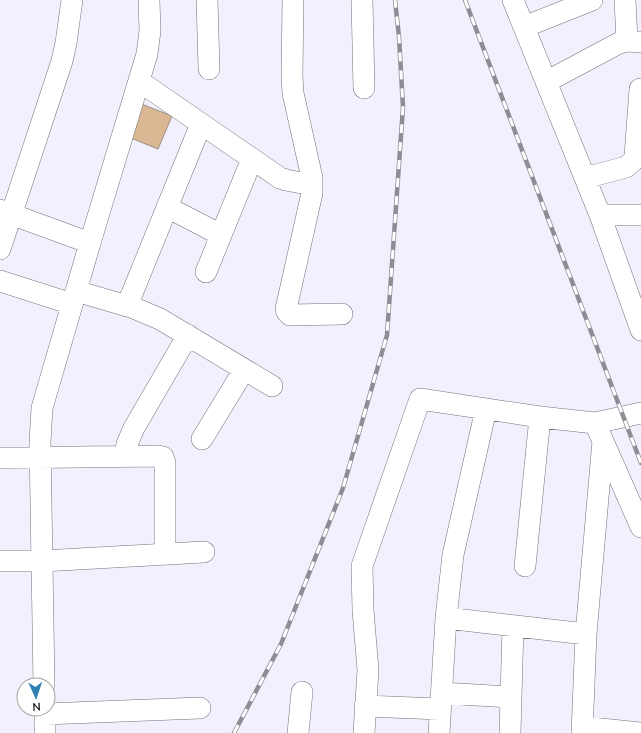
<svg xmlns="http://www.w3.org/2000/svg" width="641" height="733" viewBox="0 0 641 733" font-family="Mulish,sans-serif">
<rect width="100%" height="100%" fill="#f2f0fc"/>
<path fill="#d9b893" stroke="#978f87" d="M139,103L172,116L158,149L126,136Z"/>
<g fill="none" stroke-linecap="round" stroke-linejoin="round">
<g stroke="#73727b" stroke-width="22">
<path id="minor" d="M207,0L209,69
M293,0L292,76L293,93L312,178V193L286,309L287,312L290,315L342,314
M362,0L364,88
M513,0L600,215L641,330
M625,0L627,41
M524,27L592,0
M139,81L280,178L286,180L312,185
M546,82L619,43L627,41L641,42
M585,178L626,167L633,161L635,156L640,89
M167,207L221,235
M0,210L90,243
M600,215H641
M0,249L62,61L66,43L72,0
M206,272L252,159
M0,281L72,304
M76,291L134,308L160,319L272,386
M127,306L201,124
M641,413L595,423L641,527
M202,439L244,370
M125,456L127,444L134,428L188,335
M0,458L158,456L163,457L165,463V554
M0,561H42L204,552
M525,566L540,417
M446,618L586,634
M44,685L40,442L42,408L90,243L147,54L150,31L149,0
M442,693L511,697
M365,706L440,709
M45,709V733
M45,714L200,708
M582,727L640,733
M298,733L302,692
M364,733L368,670L363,610L362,566L420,399L540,417L595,423
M439,733L446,618L453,555L486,409
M510,733L513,626
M582,733L586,634L603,441"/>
</g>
<use href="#minor" stroke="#fff" stroke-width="21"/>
<g stroke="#8e8d95" stroke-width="4.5">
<path id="rail" d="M465,0L641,463
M234,733L281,644L343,488L387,335L403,107L399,37L395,0"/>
</g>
<use href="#rail" stroke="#fff" stroke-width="3" stroke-dasharray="9" stroke-linecap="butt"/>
</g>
<g transform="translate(36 697) rotate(177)"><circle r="19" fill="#ffffff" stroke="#a4a4a5"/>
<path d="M0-3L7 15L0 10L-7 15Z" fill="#2e81b1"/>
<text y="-6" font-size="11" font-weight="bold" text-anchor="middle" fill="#1c1b1f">N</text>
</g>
</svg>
